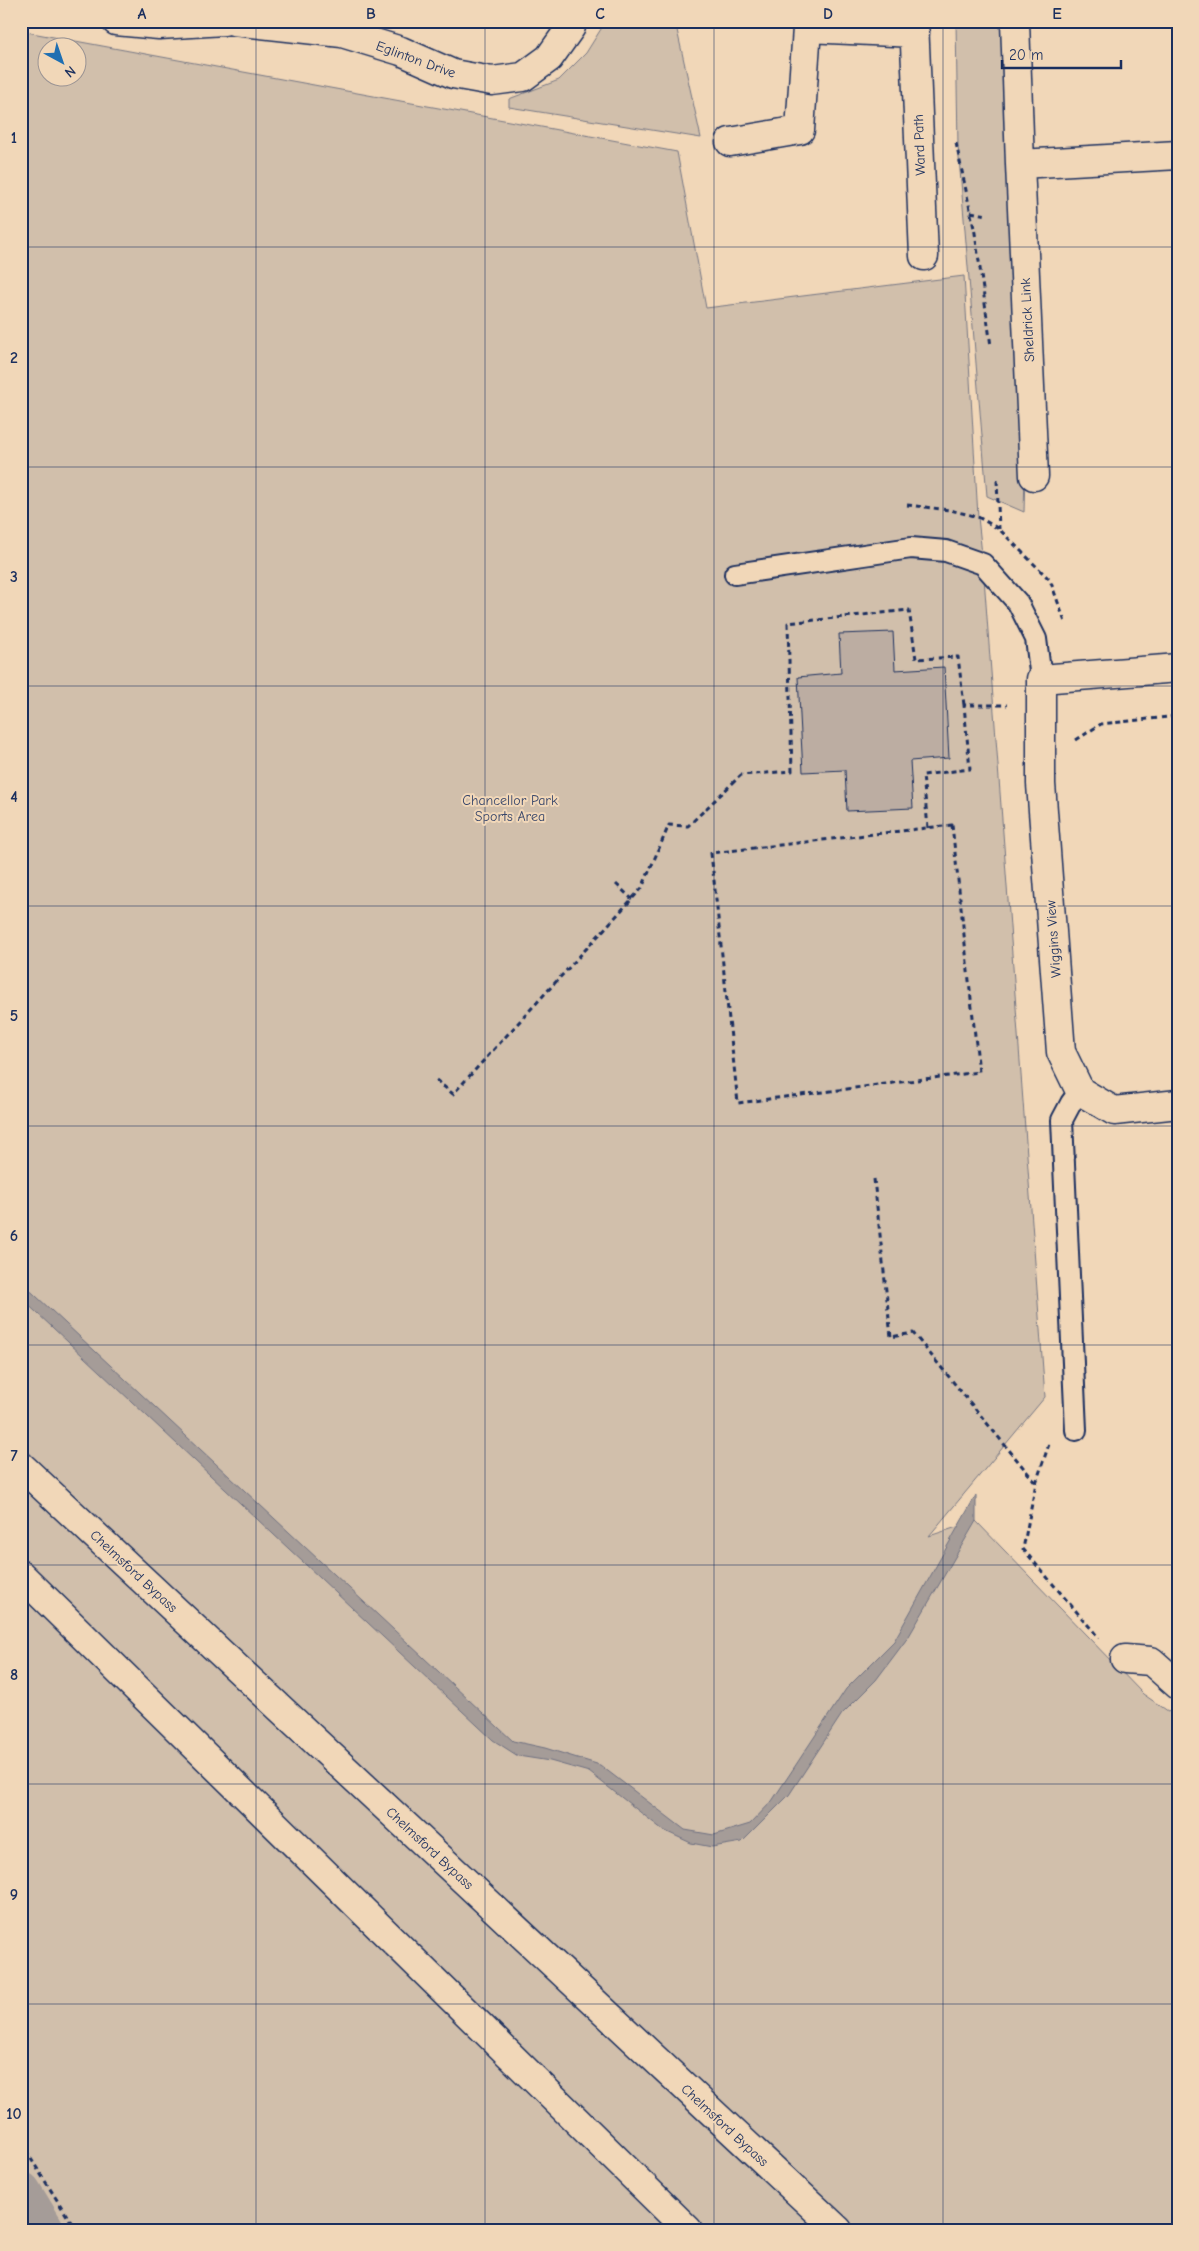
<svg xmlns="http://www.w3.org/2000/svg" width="1199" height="2251" viewBox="0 0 1199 2251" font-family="'Comic Neue',sans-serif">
<rect width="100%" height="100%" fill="#f1d7b8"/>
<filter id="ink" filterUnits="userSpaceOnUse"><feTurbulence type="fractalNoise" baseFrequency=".02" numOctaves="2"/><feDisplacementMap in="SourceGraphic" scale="10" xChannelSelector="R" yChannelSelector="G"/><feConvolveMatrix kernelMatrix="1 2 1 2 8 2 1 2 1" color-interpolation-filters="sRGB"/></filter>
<g filter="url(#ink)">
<path fill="#d1bfab" stroke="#767784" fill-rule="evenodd" d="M606,21H675L701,138L509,107V99L559,80L586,53Z
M956,21H1015L1030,274L1024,512L987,496L958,146Z
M21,31L677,152L706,308L964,276L978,517L983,564L1045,1397L929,1536L976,1521L1143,1694L1178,1718V2230H21ZM48,48H78V78H48Z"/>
<path fill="#a59c98" stroke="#6e7081" d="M21,1282L513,1741L545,1748L600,1765L685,1830L714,1835L750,1824L772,1801L846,1689L894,1641L976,1495V1521L909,1636L876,1680L842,1714L789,1795L742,1842L712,1847L691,1843L663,1830L589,1772L550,1761L518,1756L493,1740L21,1298Z"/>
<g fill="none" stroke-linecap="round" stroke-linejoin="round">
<path stroke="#a59c98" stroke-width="41" d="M21,2192L44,2230"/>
</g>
<path fill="#bcada2" stroke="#1b2f5e" d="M893,632L895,670L944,667L949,758L910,761L913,808L847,811L845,770L803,772L798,677L841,673L839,634Z"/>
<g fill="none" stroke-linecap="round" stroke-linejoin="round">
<g stroke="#1b2f5e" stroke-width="24">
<path id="service" d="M735,574L911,548L946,551L983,564L1018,603L1036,639L1041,679
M1076,1430L1062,1120L1071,1103L1080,1091"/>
</g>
<g stroke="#1b2f5e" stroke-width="31">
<path id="minor" d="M116,21L159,25L224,21
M233,21L342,33L401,51L453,74L492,81L523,77L549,58L571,27L572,21
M914,21L924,256
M1015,21L1020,164
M730,142L800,130L807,28L915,33
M1034,476L1020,164L1178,155
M1178,668L1041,679V784L1061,1052L1080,1091L1114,1111L1178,1104
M1125,1659L1151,1661L1178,1685"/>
</g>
<g stroke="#1b2f5e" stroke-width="31">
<path id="trunk" d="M21,1466L838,2230
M21,1575L688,2230"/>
</g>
<path stroke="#1b2f5e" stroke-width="3" stroke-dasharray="5 4" stroke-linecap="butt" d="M956,143L975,233L991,346
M971,212L987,215
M997,480L999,529
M907,505L950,510L978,517L999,529L1050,580L1065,622
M1076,740L1101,724L1178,716
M952,825L979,1072L738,1103L711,853Z
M928,828L923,775L970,769L964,705H1007
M616,884L632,899
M436,1080L453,1094L642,888L669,825L688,826L741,775L792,771L788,623L909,610L916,659L958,657L964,705
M874,1179L891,1337L913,1333L1036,1483
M1049,1444L1036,1483L1023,1549L1099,1638
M21,2143L76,2230"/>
<use href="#service" stroke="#f1d7b8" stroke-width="20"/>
<use href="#minor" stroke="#f1d7b8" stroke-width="28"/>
<use href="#trunk" stroke="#f1d7b8" stroke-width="28"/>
</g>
</g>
<path fill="none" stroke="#1b2f5e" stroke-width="1" stroke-opacity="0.55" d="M256,21V2230M485,21V2230M714,21V2230M943,21V2230M21,247H1178M21,467H1178M21,686H1178M21,906H1178M21,1126H1178M21,1345H1178M21,1565H1178M21,1784H1178M21,2004H1178"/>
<g text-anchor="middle" stroke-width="4" stroke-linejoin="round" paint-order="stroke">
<g font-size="14" fill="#1b2f5e" stroke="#f1d7b8">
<text transform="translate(416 59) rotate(20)" y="5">Eglinton Drive</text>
<text transform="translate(919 145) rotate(-92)" y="5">Ward Path</text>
<text transform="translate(1027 320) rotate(-93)" y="5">Sheldrick Link</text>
<text transform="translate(1053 939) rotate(-94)" y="5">Wiggins View</text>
<text transform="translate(134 1571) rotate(43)" y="5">Chelmsford Bypass</text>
<text transform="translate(430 1848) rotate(43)" y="5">Chelmsford Bypass</text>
<text transform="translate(725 2125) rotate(43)" y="5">Chelmsford Bypass</text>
</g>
<g font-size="14" fill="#36456a" stroke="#f1d7b8">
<text x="510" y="805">Chancellor Park<tspan x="510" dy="16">Sports Area</tspan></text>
</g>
</g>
<rect width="1199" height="2251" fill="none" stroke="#f1d7b8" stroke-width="55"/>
<g transform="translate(62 62) rotate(140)"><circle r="24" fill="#f1d7b8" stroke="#9b9494"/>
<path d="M0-4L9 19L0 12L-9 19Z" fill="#1f6fb2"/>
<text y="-8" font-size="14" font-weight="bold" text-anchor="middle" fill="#1b2f5e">N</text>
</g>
<path d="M1002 60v8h119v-8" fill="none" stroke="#1b2f5e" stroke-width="2.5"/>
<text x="1009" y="60" font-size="15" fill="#1b2f5e" stroke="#f1d7b8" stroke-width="4" paint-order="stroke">20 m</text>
<rect x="28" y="28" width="1144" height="2196" fill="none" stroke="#1b2f5e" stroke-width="2"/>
<g font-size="16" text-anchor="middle" font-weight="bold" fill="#1b2f5e">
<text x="142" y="19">A</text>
<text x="371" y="19">B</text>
<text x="600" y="19">C</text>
<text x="828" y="19">D</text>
<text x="1057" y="19">E</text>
<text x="14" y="143">1</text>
<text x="14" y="363">2</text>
<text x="14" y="582">3</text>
<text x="14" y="802">4</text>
<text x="14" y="1021">5</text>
<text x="14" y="1241">6</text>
<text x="14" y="1461">7</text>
<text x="14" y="1680">8</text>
<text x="14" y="1900">9</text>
<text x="14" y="2119">10</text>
</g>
</svg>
